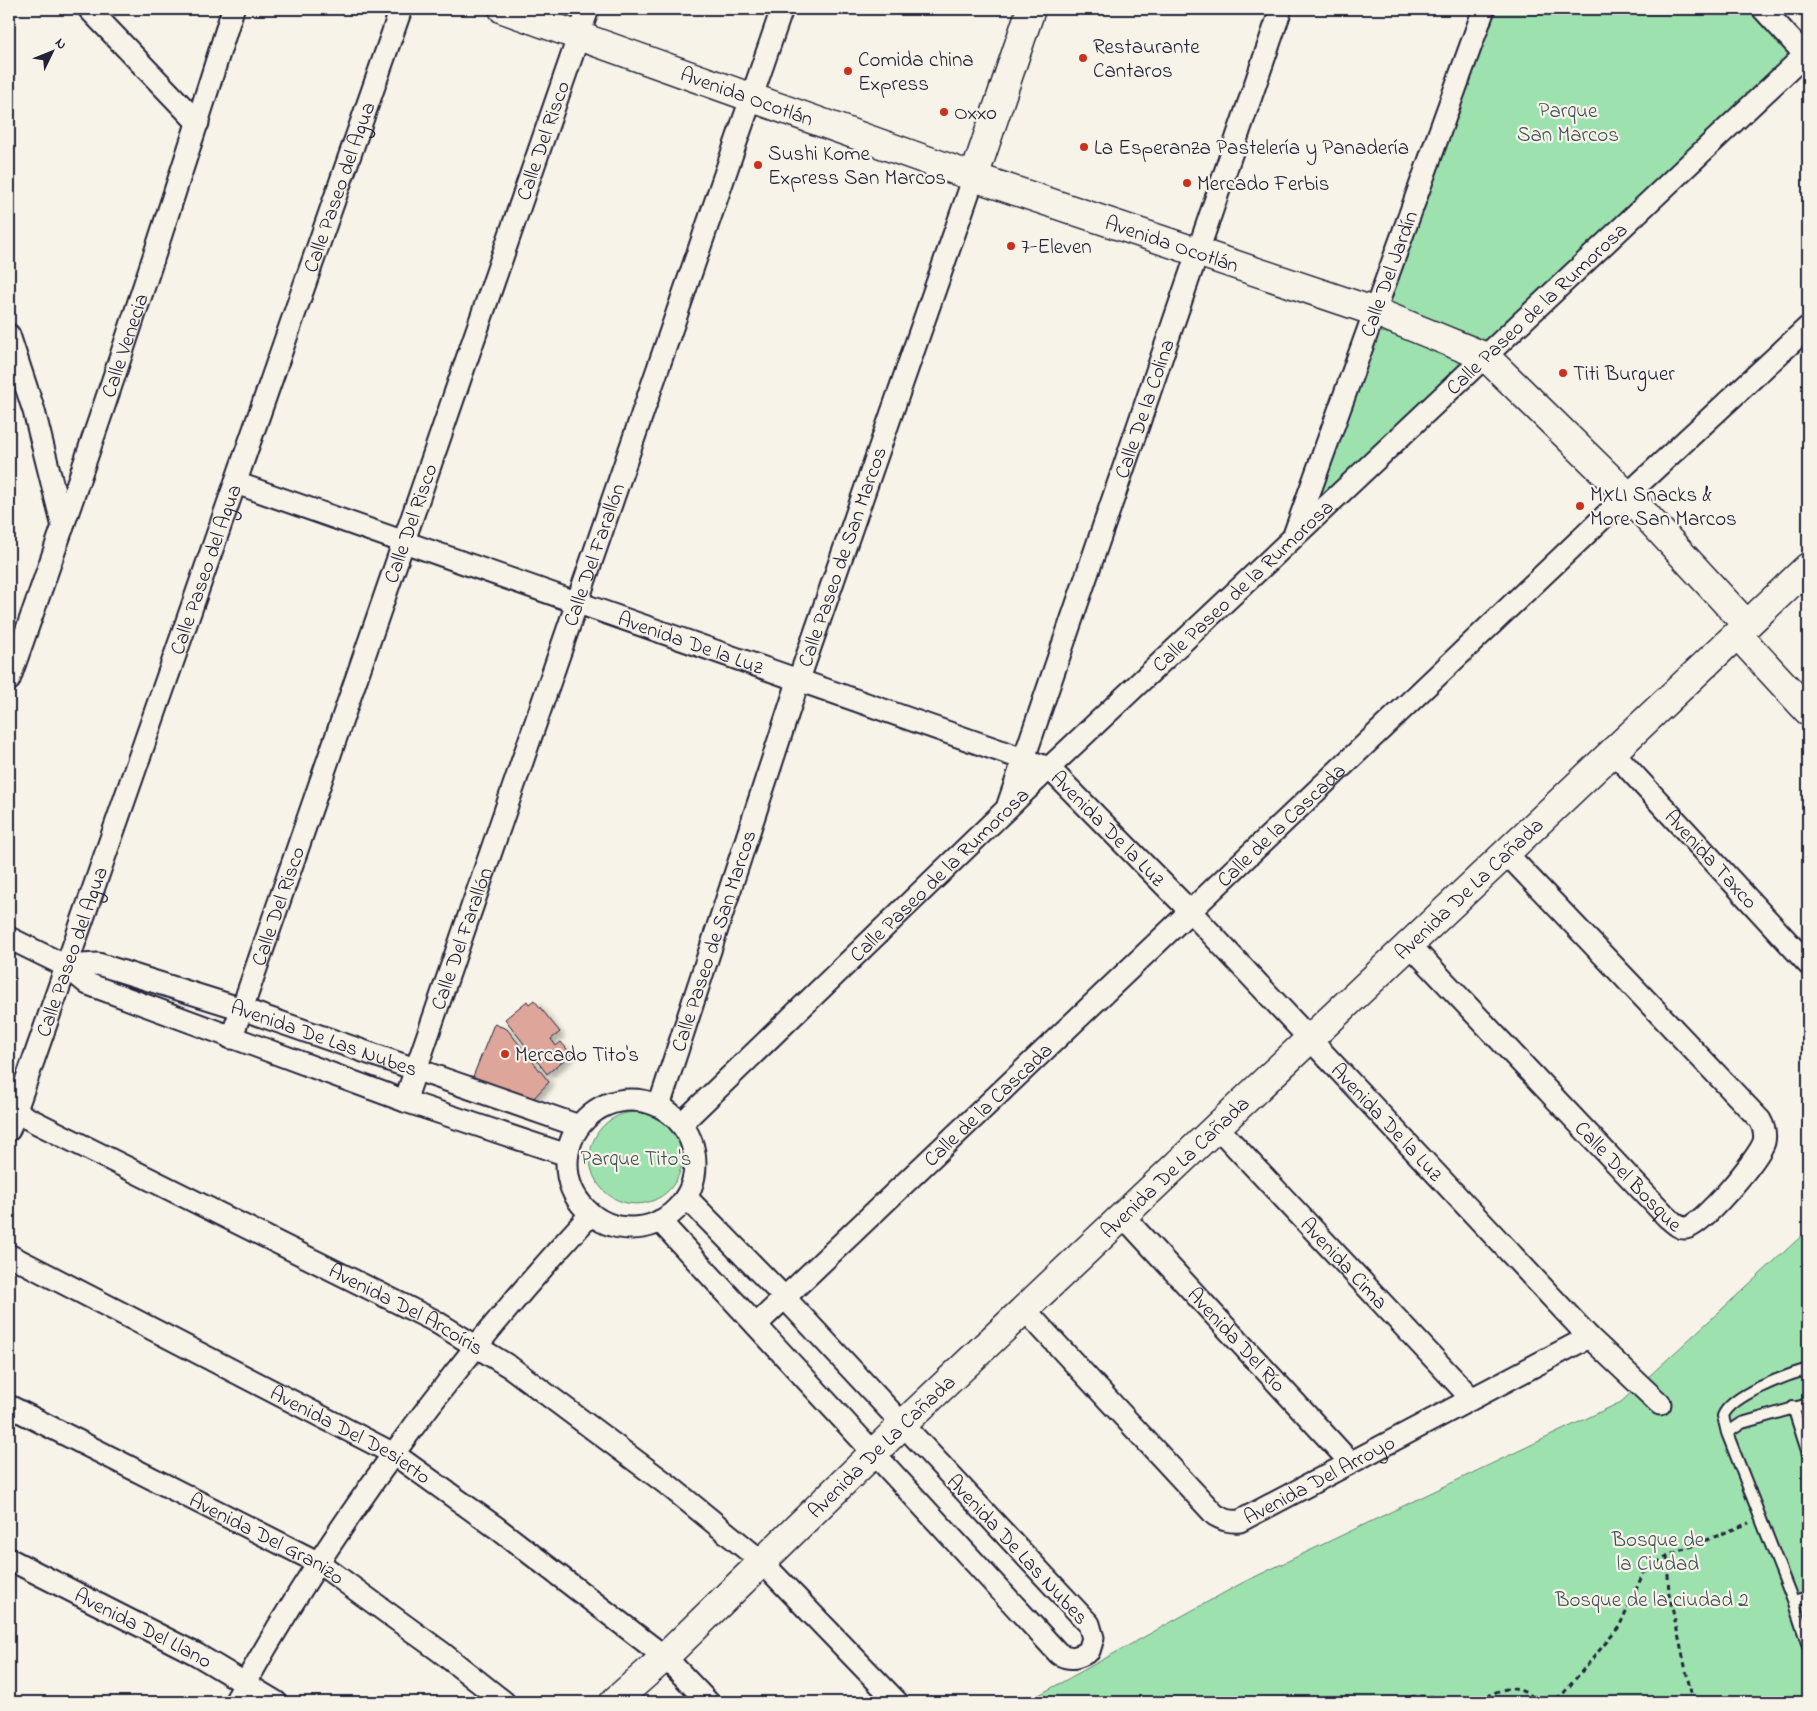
<svg xmlns="http://www.w3.org/2000/svg" width="1817" height="1711" viewBox="0 0 1817 1711" font-family="'Indie Flower',sans-serif">
<defs>
<filter id="shadow"><feDropShadow dx="4.5" dy="4.5" stdDeviation="2.5" flood-color="#0004"/></filter>
</defs>
<rect width="100%" height="100%" fill="#f7f3e8"/>
<filter id="ink" filterUnits="userSpaceOnUse"><feTurbulence type="fractalNoise" baseFrequency=".02" numOctaves="2"/><feDisplacementMap in="SourceGraphic" scale="10" xChannelSelector="R" yChannelSelector="G"/><feConvolveMatrix kernelMatrix="1 2 1 2 8 2 1 2 1" color-interpolation-filters="sRGB"/></filter>
<g filter="url(#ink)">
<path fill="#9de2ae" stroke="#608274" d="M1490,9H1760L1802,54L1808,49L1759,101L1621,227L1460,379L1319,499L1377,331L1484,355L1565,278L1493,343L1381,299Z
M590 1158a46 46 0 1 1 92 0a46 46 0 1 1-92 0Z
M1808,1230V1702H1026L1242,1583L1621,1402Z"/>
<path fill="#dea59a" stroke="#22223b" filter="url(#shadow)" d="M534,1000L560,1032L551,1039L556,1046L561,1042L571,1054L547,1074L505,1019L527,1001L529,1004Z
M494,1024L507,1029L549,1082L529,1103L472,1079Z"/>
<g fill="none" stroke-linecap="round" stroke-linejoin="round">
<g stroke="#22223b" stroke-width="14">
<path id="lane" d="M1793,1407L1808,1454
M1727,1433L1723,1416C1731,1395 1787,1375 1808,1369
M1808,1597L1793,1601L1808,1646
M1793,1601L1727,1433L1742,1423L1808,1404"/>
</g>
<g stroke="#22223b" stroke-width="25">
<g id="street">
<path d="M89,9L198,123"/>
<path d="M1763,9L1808,58"/>
<path d="M9,335L34,411L63,527"/>
<path id="s1" d="M236,483L1049,768L1189,910L1589,1337L1660,1404"/>
<path id="s2" d="M1294,535L1484,9"/>
<path id="s3" d="M9,680C88,458 163,234 233,9"/>
<path id="s4" d="M1614,753L1808,964"/>
<path id="s5" d="M1008,805L1281,9"/>
<path d="M9,938L66,966L88,984L405,1101L567,1155"/>
<path id="s6" d="M1410,945L1667,1217C1672,1221 1679,1229 1686,1228C1702,1226 1759,1158 1764,1142C1766,1133 1764,1127 1760,1120L1507,854"/>
<path id="s7" d="M66,966L98,964L242,1009L579,1126"/>
<path id="s8" d="M231,1038L242,1009L588,9"/>
<circle cx="631" cy="1164" r="64"/>
<path id="s9" d="M405,1101L782,9"/>
<path id="s10" d="M659,1106L799,679L974,177"/>
<path id="s11" d="M15,1112L433,1320L510,1367L668,1485L761,1561L897,1702"/>
<path id="s12" d="M681,1124L1049,768L1808,52"/>
<path id="s13" d="M1218,1128L1471,1398"/>
<path id="s14" d="M9,1130L401,9"/>
<path id="s15" d="M1123,1216L1350,1462"/>
<path d="M660,1221L1059,1654C1071,1660 1078,1658 1089,1651L1093,1638L1089,1624L784,1297L686,1197"/>
<path id="s16" d="M9,1255L394,1454L497,1528L665,1657L708,1702"/>
<path id="s17" d="M1025,1310L1215,1515C1224,1520 1230,1522 1240,1521L1589,1337"/>
<path id="s18" d="M756,1325L1627,495L1808,327"/>
<path id="s19" d="M9,1406L319,1563L441,1652L504,1702"/>
<path id="s20" d="M9,1559L196,1654L276,1702"/>
<path d="M235,1702C330,1528 457,1359 591,1214"/>
</g>
</g>
<g stroke="#22223b" stroke-width="31">
<g id="secondary">
<path id="s21" d="M503,9L974,177L1376,312L1486,357L1627,495L1747,625"/>
<path d="M974,177L1031,9"/>
<path d="M1738,635L1808,711"/>
<path id="s22" d="M614,1702L665,1657L902,1425L1808,567"/>
</g>
</g>
<path stroke="#22223b" stroke-width="3" stroke-dasharray="5 4" stroke-linecap="butt" d="M1667,1556L1669,1594L1693,1702
M1404,1702L1408,1697C1431,1694 1455,1701 1479,1702
M1479,1702C1501,1686 1518,1683 1539,1702
M1548,1702L1562,1695L1619,1627L1643,1574L1653,1565L1667,1556L1749,1523"/>
<use href="#lane" stroke="#f7f3e8" stroke-width="10"/>
<use href="#street" stroke="#f7f3e8" stroke-width="21"/>
<use href="#secondary" stroke="#f7f3e8" stroke-width="28"/>
</g>
</g>
<g fill="#c8321e" stroke="#f7f3e8" stroke-width="2">
<circle cx="1083" cy="58" r="5"/>
<circle cx="848" cy="71" r="5"/>
<circle cx="944" cy="112" r="5"/>
<circle cx="1084" cy="147" r="5"/>
<circle cx="758" cy="165" r="5"/>
<circle cx="1187" cy="183" r="5"/>
<circle cx="1011" cy="246" r="5"/>
<circle cx="1563" cy="373" r="5"/>
<circle cx="1580" cy="506" r="5"/>
<circle cx="505" cy="1054" r="5"/>
</g>
<g text-anchor="middle" stroke-width="4.5" stroke-linejoin="round" paint-order="stroke">
<g font-size="21" fill="#22223b" stroke="#f7f3e8" text-anchor="start">
<text x="1093" y="53">Restaurante<tspan x="1093" dy="24">Cantaros</tspan></text>
<text x="858" y="66">Comida china<tspan x="858" dy="24">Express</tspan></text>
<text x="954" y="119">Oxxo</text>
<text x="1094" y="154">La Esperanza Pastelería y Panadería</text>
<text x="768" y="160">Sushi Kome<tspan x="768" dy="24">Express San Marcos</tspan></text>
<text x="1197" y="190">Mercado Ferbis</text>
<text x="1021" y="253">7-Eleven</text>
<text x="1573" y="380">Titi Burguer</text>
<text x="1590" y="501">MXLI Snacks &amp;<tspan x="1590" dy="24">More San Marcos</tspan></text>
<text x="515" y="1061">Mercado Tito's</text>
</g>
<g font-size="21" fill="#22223b" stroke="#f7f3e8">
<text dy="7" stroke="none"><textPath href="#s21" startOffset="259">Avenida Ocotlán</textPath></text>
<text dy="7" stroke="none"><textPath href="#s8" startOffset="950">Calle Del Risco</textPath></text>
<text dy="7" stroke="none"><textPath href="#s14" startOffset="999">Calle Paseo del Agua</textPath></text>
<text dy="7" stroke="none"><textPath href="#s21" startOffset="709">Avenida Ocotlán</textPath></text>
<text dy="7" stroke="none"><textPath href="#s2" startOffset="278">Calle Del Jardín</textPath></text>
<text dy="7" stroke="none"><textPath href="#s12" startOffset="1182">Calle Paseo de la Rumorosa</textPath></text>
<text dy="7" stroke="none"><textPath href="#s3" startOffset="354">Calle Venecia</textPath></text>
<text dy="7" stroke="none"><textPath href="#s5" startOffset="419">Calle De la Colina</textPath></text>
<text dy="7" stroke="none"><textPath href="#s8" startOffset="545">Calle Del Risco</textPath></text>
<text dy="7" stroke="none"><textPath href="#s9" startOffset="578">Calle Del Farallón</textPath></text>
<text dy="7" stroke="none"><textPath href="#s10" startOffset="579">Calle Paseo de San Marcos</textPath></text>
<text dy="7" stroke="none"><textPath href="#s14" startOffset="594">Calle Paseo del Agua</textPath></text>
<text dy="7" stroke="none"><textPath href="#s12" startOffset="778">Calle Paseo de la Rumorosa</textPath></text>
<text dy="7" stroke="none"><textPath href="#s1" startOffset="482">Avenida De la Luz</textPath></text>
<text dy="7" stroke="none"><textPath href="#s18" startOffset="725">Calle de la Cascada</textPath></text>
<text dy="7" stroke="none"><textPath href="#s1" startOffset="946">Avenida De la Luz</textPath></text>
<text dy="7" stroke="none"><textPath href="#s4" startOffset="144">Avenida Taxco</textPath></text>
<text dy="7" stroke="none"><textPath href="#s12" startOffset="359">Calle Paseo de la Rumorosa</textPath></text>
<text dy="7" stroke="none"><textPath href="#s22" startOffset="1180">Avenida De La Cañada</textPath></text>
<text dy="7" stroke="none"><textPath href="#s8" startOffset="140">Calle Del Risco</textPath></text>
<text dy="7" stroke="none"><textPath href="#s9" startOffset="172">Calle Del Farallón</textPath></text>
<text dy="7" stroke="none"><textPath href="#s10" startOffset="174">Calle Paseo de San Marcos</textPath></text>
<text dy="7" stroke="none"><textPath href="#s14" startOffset="189">Calle Paseo del Agua</textPath></text>
<text dy="7" stroke="none"><textPath href="#s7" startOffset="270">Avenida De Las Nubes</textPath></text>
<text dy="7" stroke="none"><textPath href="#s18" startOffset="320">Calle de la Cascada</textPath></text>
<text dy="7" stroke="none"><textPath href="#s1" startOffset="1351">Avenida De la Luz</textPath></text>
<text dy="7" stroke="none"><textPath href="#s22" startOffset="775">Avenida De La Cañada</textPath></text>
<text dy="7" stroke="none"><textPath href="#s6" startOffset="318">Calle Del Bosque</textPath></text>
<text dy="7" stroke="none"><textPath href="#s13" startOffset="185">Avenida Cima</textPath></text>
<text dy="7" stroke="none"><textPath href="#s11" startOffset="438">Avenida Del Arcoíris</textPath></text>
<text dy="7" stroke="none"><textPath href="#s15" startOffset="168">Avenida Del Río</textPath></text>
<text dy="7" stroke="none"><textPath href="#s16" startOffset="386">Avenida Del Desierto</textPath></text>
<text dy="7" stroke="none"><textPath href="#s22" startOffset="370">Avenida De La Cañada</textPath></text>
<text dy="7" stroke="none"><textPath href="#s17" startOffset="395">Avenida Del Arroyo</textPath></text>
<text dy="7" stroke="none"><textPath href="#s19" startOffset="290">Avenida Del Granizo</textPath></text>
<text transform="translate(1018 1549) rotate(47)" y="7">Avenida De Las Nubes</text>
<text dy="7" stroke="none"><textPath href="#s20" startOffset="151">Avenida Del Llano</textPath></text>
</g>
<g font-size="21" fill="#415258" stroke="#f7f3e8">
<text x="1568" y="117">Parque<tspan x="1568" dy="24">San Marcos</tspan></text>
<text x="636" y="1165">Parque Tito's</text>
<text x="1658" y="1546">Bosque de<tspan x="1658" dy="24">la Ciudad</tspan></text>
<text x="1652" y="1606">Bosque de la ciudad 2</text>
</g>
</g>
<rect width="1817" height="1711" fill="none" stroke="#f7f3e8" stroke-width="30"/>
<rect x="15" y="15" width="1787" height="1681" fill="none" stroke="#22223b" stroke-width="2" filter="url(#ink)"/>
<g transform="translate(52 52) rotate(47)" stroke="#f7f3e8" stroke-width="4" paint-order="stroke">
<path d="M0-4L9 19L0 12L-9 19Z" fill="#22223b"/>
<text y="-8" font-size="14" font-weight="bold" text-anchor="middle" fill="#22223b">N</text>
</g>
</svg>
